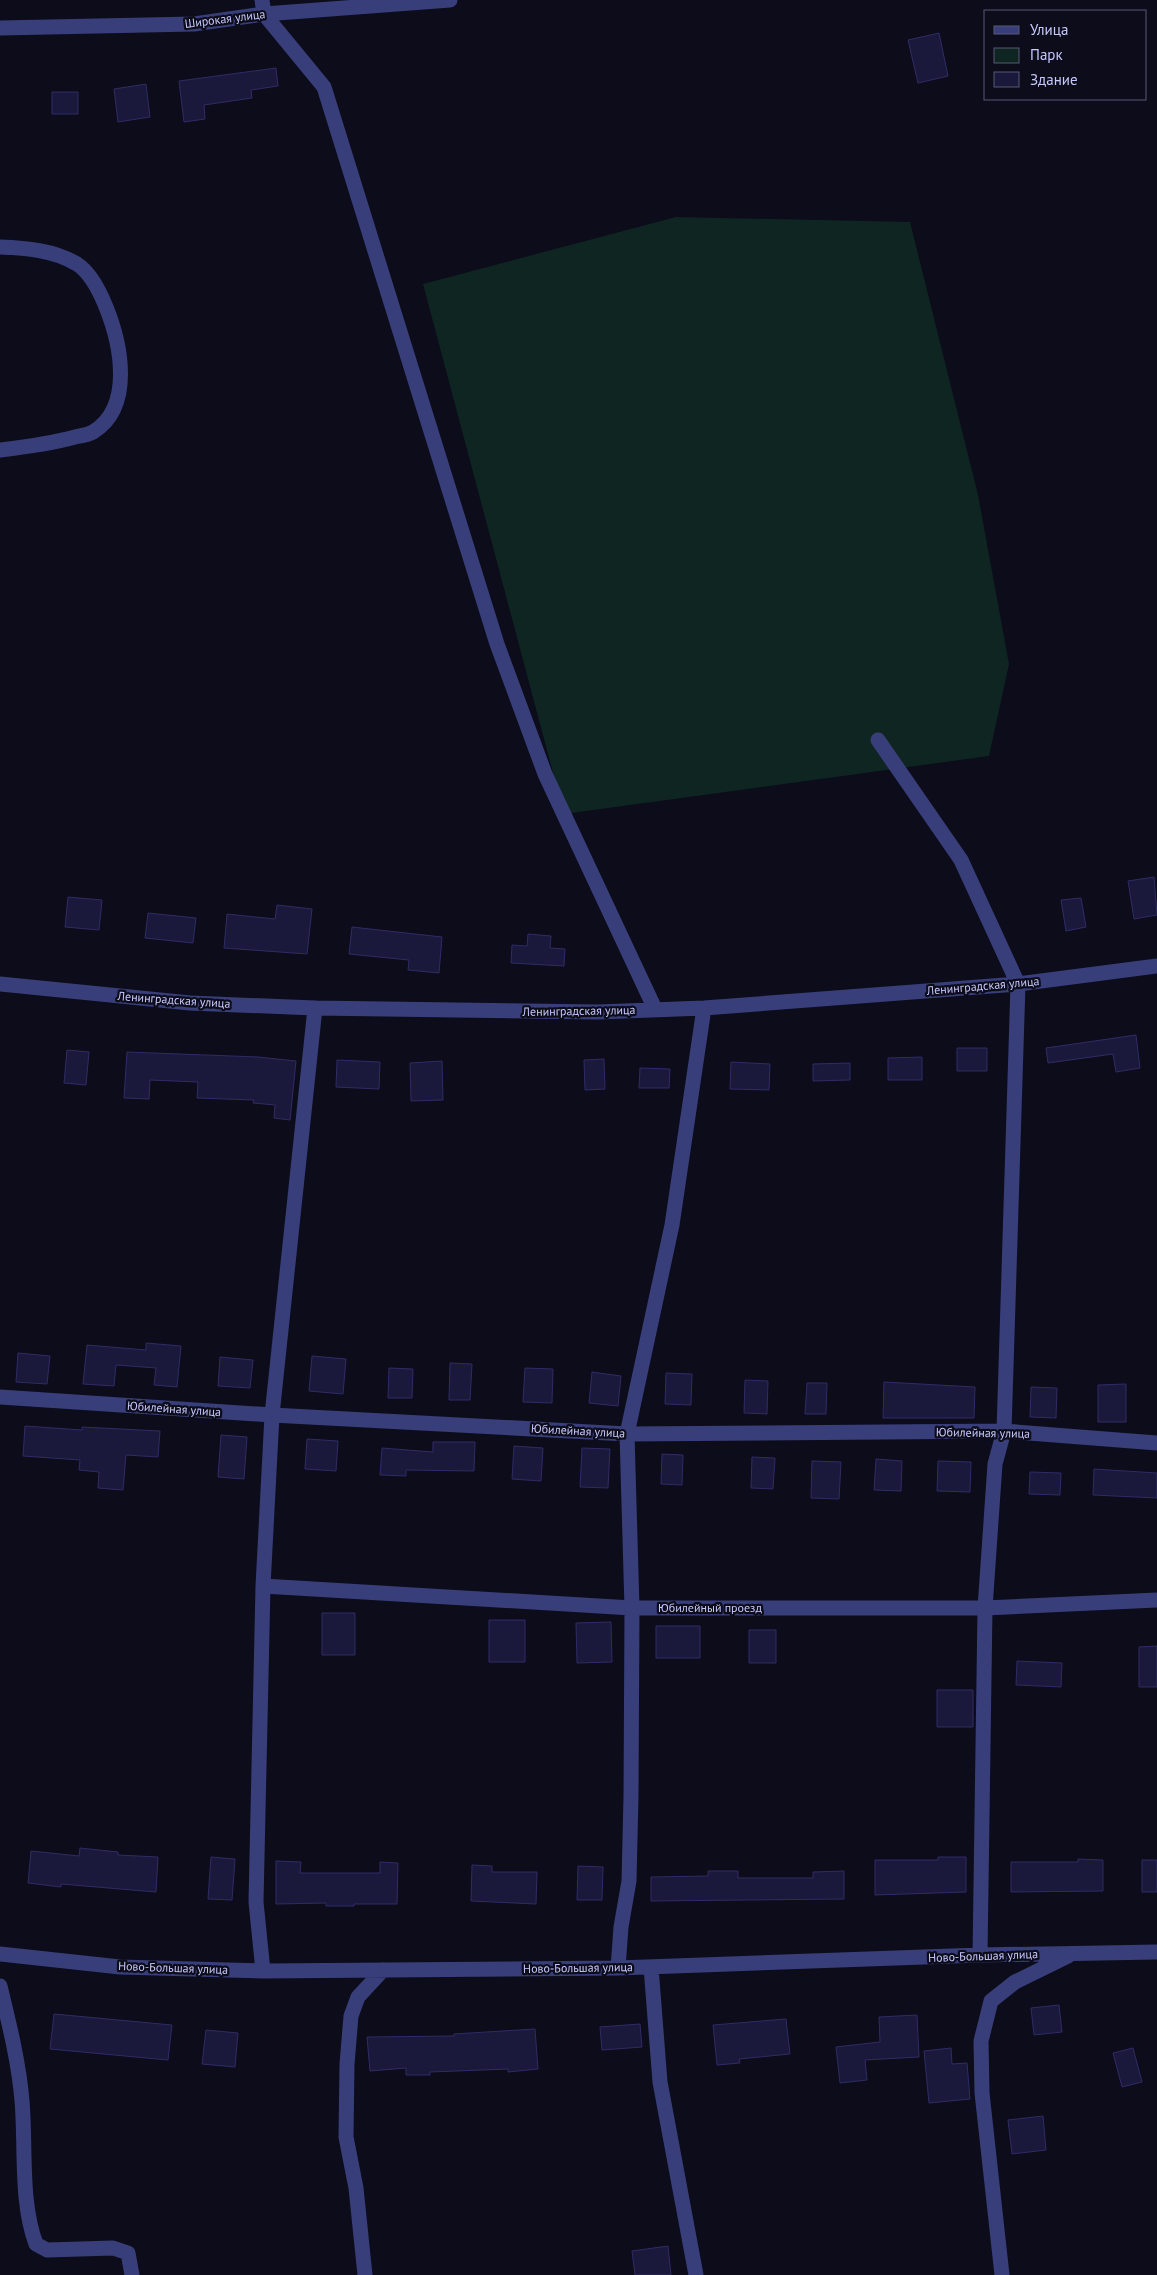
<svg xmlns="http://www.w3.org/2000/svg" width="1157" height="2275" viewBox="0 0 1157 2275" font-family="'PT Sans',sans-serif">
<rect width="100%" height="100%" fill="#0c0c1b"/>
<path fill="#0f2521" d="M676,217L910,222L978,495L1009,664L989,756L564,814L423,284Z"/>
<path fill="#1b193b" stroke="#302b66" d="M939,33L948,76L918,83L908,40Z
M276,68L278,86L251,90L252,98L204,105L205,119L184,122L179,81Z
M146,84L150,117L118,122L114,89Z
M52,92H78V114H52Z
M1154,877L1157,915L1134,919L1128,881Z
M68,897L102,900L99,930L65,927Z
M1081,898L1086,927L1066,931L1061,900Z
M277,905L312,909L307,954L224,948L227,914L275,919Z
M148,913L196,918L193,943L145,938Z
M352,927L442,937L439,973L408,970L409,960L349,954Z
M528,934L551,936L550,948L565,949L564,966L511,963L512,945L527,946Z
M1136,1035L1140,1068L1116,1072L1113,1054L1048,1063L1046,1048Z
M957,1048H987V1071H957Z
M67,1050L89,1052L86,1085L64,1083Z
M127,1052L258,1057L296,1061L290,1120L274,1118L275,1105L253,1103L254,1100L197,1098L198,1082L150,1080L149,1099L124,1098Z
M922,1057V1080H888V1058Z
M604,1059L605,1089L585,1090L584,1060Z
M337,1060L380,1062L379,1089L336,1087Z
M442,1061L443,1100L411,1101L410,1063Z
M731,1062L770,1064L769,1090L730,1089Z
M850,1063V1080L813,1081V1064Z
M640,1068L670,1069L669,1088H639Z
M146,1343L181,1346L177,1387L154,1385L156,1368L116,1365L114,1386L83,1384L87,1345L146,1350Z
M18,1353L50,1356L47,1384L16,1382Z
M312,1356L346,1359L343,1394L309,1391Z
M220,1357L253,1360L250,1388L218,1386Z
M450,1363L472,1364L470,1400H449Z
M389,1368L413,1369L412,1398H388Z
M525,1368L553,1369L552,1403L523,1402Z
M592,1372L621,1376L618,1406L589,1403Z
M666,1373L692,1374L691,1405L665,1404Z
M745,1380L768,1381L767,1414L744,1413Z
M884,1382L975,1387L974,1418H883Z
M807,1383H827L826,1414H805Z
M1126,1384V1422H1098V1385Z
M1031,1387L1057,1388L1056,1418L1030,1417Z
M25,1426L82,1430V1427L160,1431L158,1457L126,1455L123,1490L98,1488L99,1472L79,1470L80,1460L23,1456Z
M221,1435L247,1437L244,1479L218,1477Z
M307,1439L338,1441L336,1471L305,1469Z
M433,1442H475L474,1471L406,1470V1476L380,1475L382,1448L433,1452Z
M514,1446L543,1448L541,1481L512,1479Z
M582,1448L610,1449L608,1488L580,1487Z
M662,1454L683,1455L682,1485L661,1484Z
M752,1457L775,1458L773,1489L751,1488Z
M876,1459L902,1461L901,1491L874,1490Z
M812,1461L841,1462L839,1499L811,1498Z
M938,1461L971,1462L970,1492L937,1491Z
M1094,1469L1157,1473V1498L1093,1495Z
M1030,1472L1061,1473L1060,1495L1029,1494Z
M322,1613H355V1655H322Z
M489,1620H525V1662H489Z
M611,1622L612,1662L577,1663L576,1623Z
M656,1626H700V1658H656Z
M749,1630H776V1663H749Z
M1157,1646V1687H1139V1647Z
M1017,1661L1062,1663L1061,1687L1016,1685Z
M937,1690H973V1727H937Z
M80,1848L118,1852V1855L158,1857L156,1892L61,1884V1887L28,1883L31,1851L79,1856Z
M211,1857L235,1859L232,1900L208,1899Z
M938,1857H966V1892L875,1895V1860H938Z
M1078,1859L1103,1860V1891L1011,1892V1862H1078Z
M1142,1860H1157V1892H1142Z
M276,1861L301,1862L300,1873H380V1862L398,1863L397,1904H354V1906H326V1903L276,1904Z
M472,1865L492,1866V1872H537L536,1904L471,1901Z
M578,1866L603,1867L602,1900H577Z
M708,1871H738V1878H813V1872L844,1871V1899L651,1901V1877L708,1876Z
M1059,2005L1062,2032L1034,2035L1031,2008Z
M54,2014L172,2025L168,2060L50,2049Z
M917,2015L919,2057L865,2060L867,2080L840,2083L836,2047L880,2042L879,2017Z
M786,2019L790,2054L739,2059L740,2063L717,2065L713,2025Z
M640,2024L642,2047L602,2050L600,2027Z
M535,2029L538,2069L508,2072V2069L430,2072V2075H406V2068L370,2071L367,2037L454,2036V2034Z
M206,2030L238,2033L235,2067L202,2064Z
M951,2048L952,2064L967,2063L970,2099L929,2103L924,2051Z
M1133,2048L1142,2082L1122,2087L1113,2053Z
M1043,2116L1046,2150L1012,2154L1008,2120Z
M668,2246L671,2275H635L632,2251Z"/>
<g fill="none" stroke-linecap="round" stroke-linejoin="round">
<path stroke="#383e79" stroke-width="15" d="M262,0L264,14L324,87L497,644L545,774L655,1009
M0,28L194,24L264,14L450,0
M0,247C25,248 54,250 77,264C91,273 100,292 106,307C121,344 134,407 93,432C88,435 80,436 75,437C50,444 25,447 0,450
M878,740L961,860L1018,984L1004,1431L995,1464L985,1608L980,1955
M0,984L190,1003L315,1008L598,1012L704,1008L1018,984L1157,966
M0,1397L272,1415L627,1434L1004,1431L1157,1443
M263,1586L632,1608H985L1157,1600
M0,1954L120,1967L263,1971L618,1968L980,1955L1157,1952
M651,1967L660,2082L696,2275
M618,1968L621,1927L629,1881L631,1796L632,1608L627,1434L672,1225L704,1008
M263,1971L256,1902L263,1586L272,1415L315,1008
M0,1986C9,2023 19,2063 22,2101C26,2147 20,2202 36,2244L47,2250L113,2248L128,2253L132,2275
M365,2275L356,2188L346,2137L347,2064L351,2016L358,1997L383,1970
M1002,2275L982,2093L981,2041L991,2001L1015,1982L1068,1956"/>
</g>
<g text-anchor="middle" stroke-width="4.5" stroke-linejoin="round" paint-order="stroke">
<g font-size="12" fill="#c8c9fd" stroke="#0c0c1b">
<text transform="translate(225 19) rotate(-7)" y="4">Широкая улица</text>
<text transform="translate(983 986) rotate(-5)" y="4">Ленинградская улица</text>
<text transform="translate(174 1000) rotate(4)" y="4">Ленинградская улица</text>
<text transform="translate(579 1011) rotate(-1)" y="4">Ленинградская улица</text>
<text transform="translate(174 1409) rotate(4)" y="4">Юбилейная улица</text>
<text transform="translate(578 1431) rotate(3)" y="4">Юбилейная улица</text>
<text transform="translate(983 1433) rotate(1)" y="4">Юбилейная улица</text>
<text x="710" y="1612">Юбилейный проезд</text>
<text transform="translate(983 1956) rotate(-2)" y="4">Ново-Большая улица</text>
<text transform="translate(173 1968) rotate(2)" y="4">Ново-Большая улица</text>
<text transform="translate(578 1968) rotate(-1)" y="4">Ново-Большая улица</text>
</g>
</g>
<rect x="984" y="10" width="162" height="90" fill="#0c0c1b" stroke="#575875"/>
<rect x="994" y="26" width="25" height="8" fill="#383e79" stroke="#575875"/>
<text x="1030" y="35" font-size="15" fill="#c8c9fd">Улица</text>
<rect x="994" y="48" width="25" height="15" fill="#0f2521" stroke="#575875"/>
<text x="1030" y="60" font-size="15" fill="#c8c9fd">Парк</text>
<rect x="994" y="72" width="25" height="15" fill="#1b193b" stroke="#575875"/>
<text x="1030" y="85" font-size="15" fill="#c8c9fd">Здание</text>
</svg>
